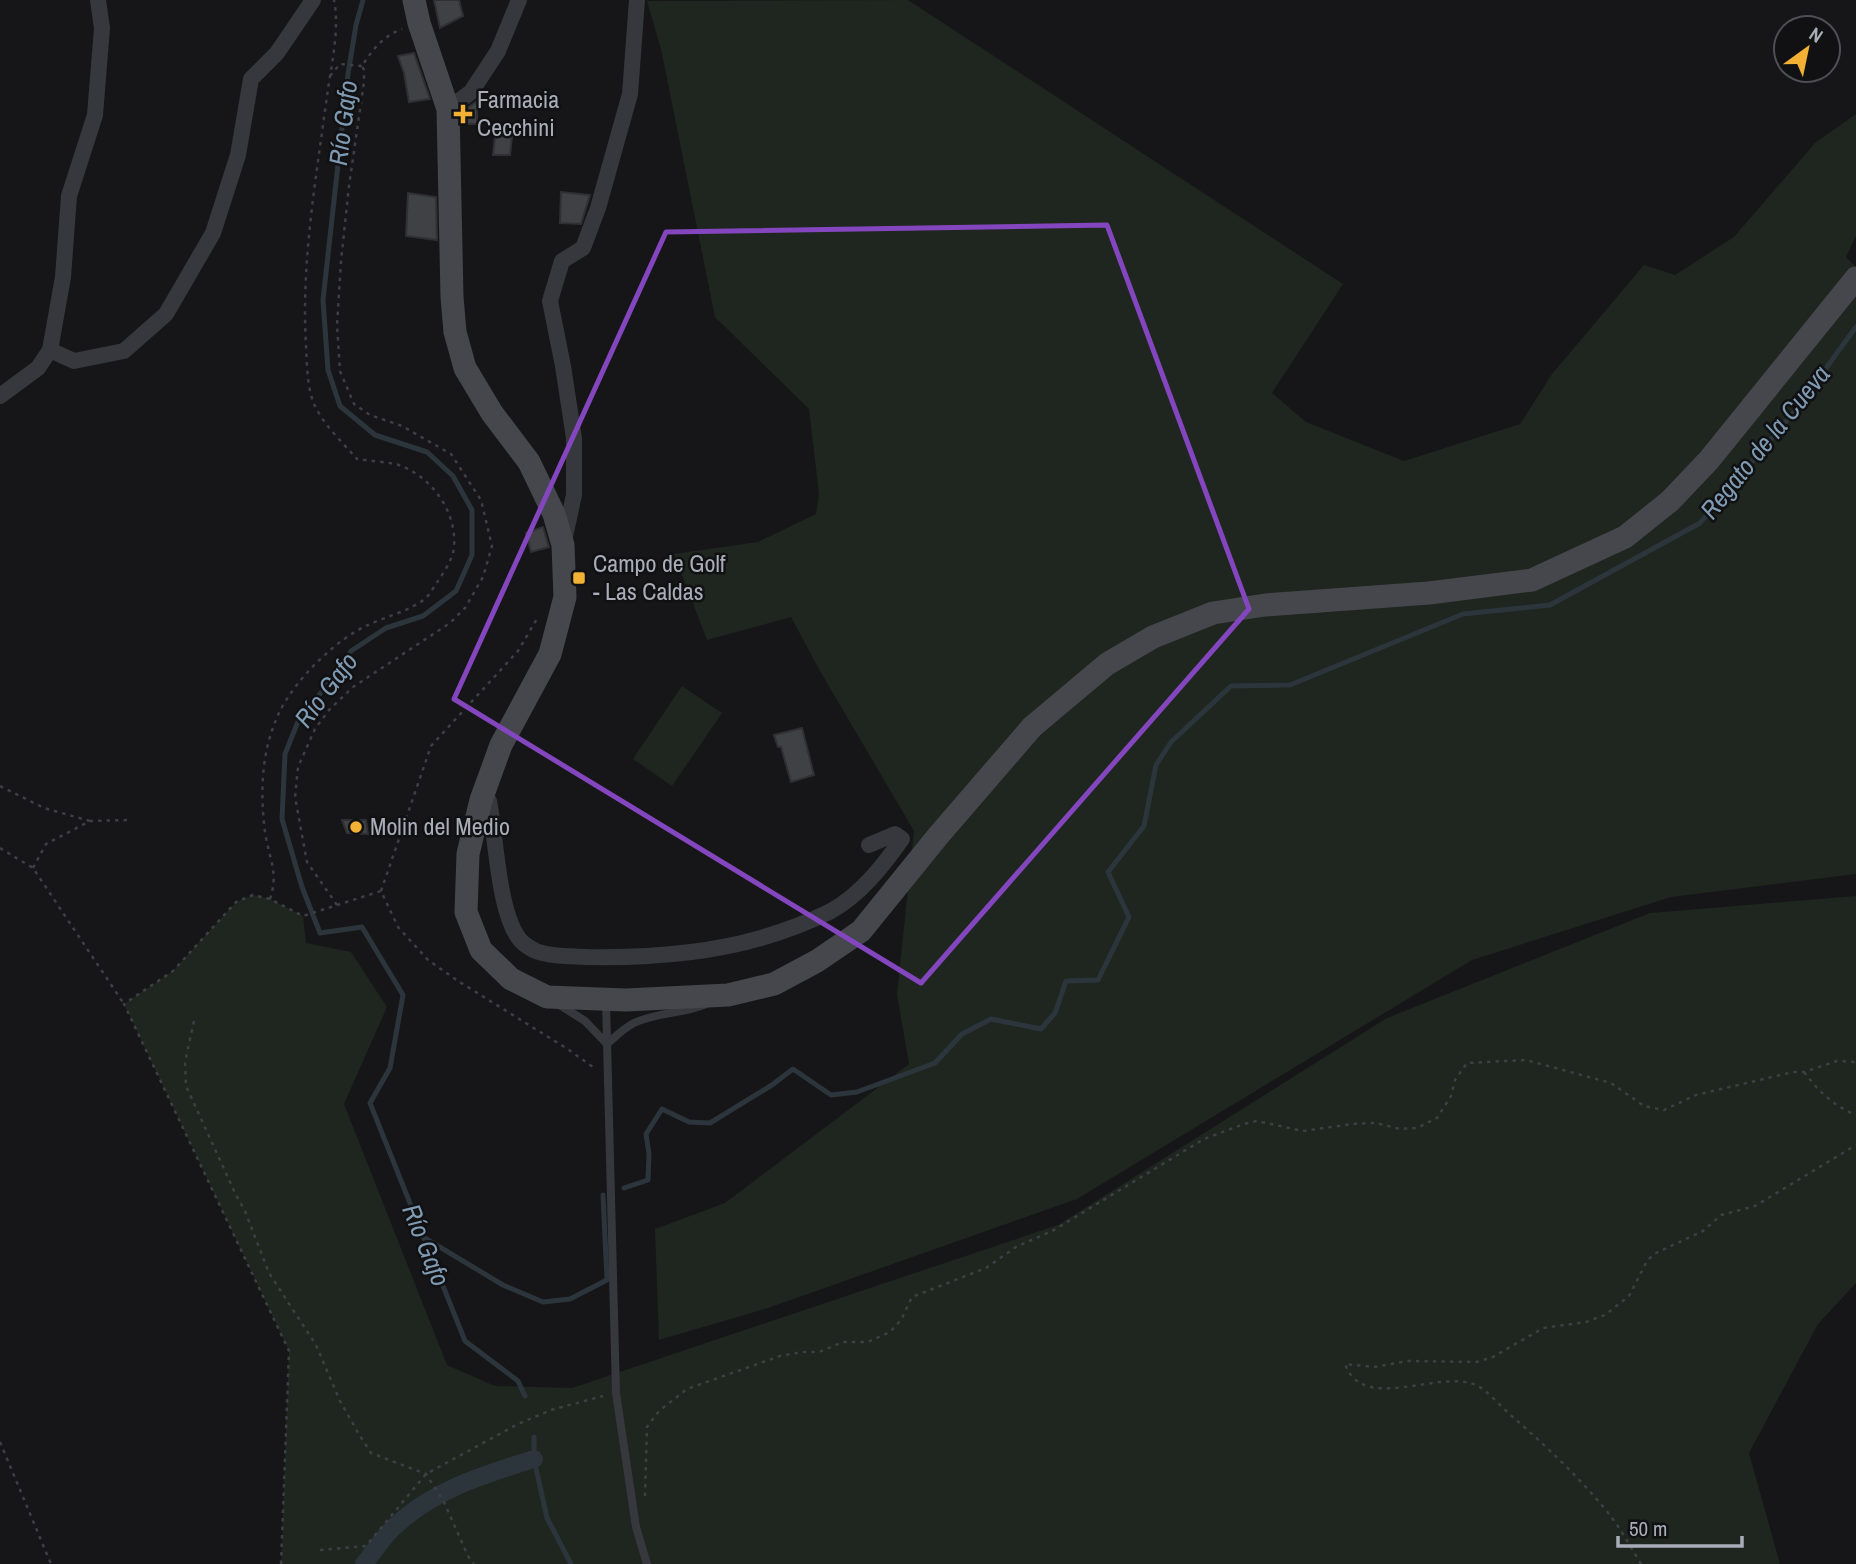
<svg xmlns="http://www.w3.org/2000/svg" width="1856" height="1564" viewBox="0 0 1856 1564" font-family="'Archivo Narrow',sans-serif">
<rect width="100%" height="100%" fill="#161618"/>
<path fill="#1e261f" d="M908,0L1343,284L1272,393L1306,422L1404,461L1520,424L1552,374L1644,265L1675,275L1734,237L1815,143L1856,114V236L1846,257L1856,267V874L1671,897L1472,960L1077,1199L768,1308L659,1340L655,1229L725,1203L909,1064L897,994L914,831L820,671L791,617L707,640L674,554L758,542L816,514L819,494L809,409L715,317L661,49L647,1Z
M682,686L722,713L672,786L633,759Z
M253,895L270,899L303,916L306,943L351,952L387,1007L344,1104L447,1365L495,1386L572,1388L1058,1225L1387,1018L1650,913L1856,896V1283L1818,1324L1749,1453L1780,1564H281L289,1351L124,1004L173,971L236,902Z"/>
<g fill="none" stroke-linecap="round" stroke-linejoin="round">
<path stroke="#2c353c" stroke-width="5" d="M363,0L356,25L348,74L323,300L328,370L340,406L375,435L427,452L453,476L472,510V555L456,591L423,616L386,628L351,651L339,671L299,719L285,754L282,819L302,887L320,933L362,927L403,995L390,1068L370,1103L465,1341L518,1381L525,1396
M624,1188L648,1180L649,1154L646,1134L662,1109L689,1122L710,1123L772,1085L793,1069L831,1095L857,1092L935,1063L962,1034L991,1019L1041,1029L1055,1013L1066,981L1098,980L1129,917L1108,872L1144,826L1156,765L1171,742L1231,686L1290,685L1463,614L1550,605L1700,523L1794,412L1856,327
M423,1237L503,1285L543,1302L570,1299L607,1280L603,1195
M534,1437V1459L547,1518L571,1564"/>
<path stroke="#2c353c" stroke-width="18" d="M364,1564C373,1553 381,1540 391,1530C430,1491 482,1475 534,1459"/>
</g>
<path fill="#404145" stroke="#303034" stroke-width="2" d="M434,0H459L463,16L440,28Z
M414,53L430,99L409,102L404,73L398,56Z
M477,101V124H462V112Z
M495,136L512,137L510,155H493Z
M561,192L590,195L581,224L560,223Z
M408,193L436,197L437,240L406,236Z
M543,527L549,547L531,552L526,533Z
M802,728L814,775L791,782L781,747H778L774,735Z
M342,820H366L368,834L347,833Z"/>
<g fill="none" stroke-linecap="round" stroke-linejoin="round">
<path stroke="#3d3f44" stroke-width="2.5" stroke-dasharray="3.5 5" stroke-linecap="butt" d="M330,76L340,64L362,66
M0,786L44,808L90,821
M0,848L33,868L124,1004
M33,868L46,844L90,821L130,820
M381,891L431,746L518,651L538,617
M270,899C279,872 269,859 265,832C260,792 261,751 279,713C294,681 336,639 368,625C387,616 410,611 426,598C431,593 434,586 438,581C444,572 453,559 454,547C457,512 432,477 399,465C389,462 369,461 357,459C342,442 323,424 314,404C307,387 307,364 306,346C301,262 316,179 327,96C331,66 340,30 334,0
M337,905L307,862L295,797L298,767L315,729L329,710L353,687L450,623L465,608L483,577L492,546L481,500L451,454L402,426L370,415L354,404L340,371L337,325L341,261L349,186L364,82V70L362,66C372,50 383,36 402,29
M194,1021L185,1062L186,1086L236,1195L245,1211L269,1273L316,1345L340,1401L360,1436L371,1453L426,1474L444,1502L468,1556L474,1564
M1804,1072C1818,1091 1834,1106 1856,1115
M0,1442L51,1564
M645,1496L647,1427L659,1411L687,1389L780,1356L802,1352H819L843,1342H868L890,1332L901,1320L912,1297L986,1268L1016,1247L1054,1230L1204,1139L1244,1124L1257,1121L1303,1131L1352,1124L1376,1123L1400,1129L1417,1128L1437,1118L1451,1096L1455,1080L1467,1063L1526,1060L1611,1083L1644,1106L1664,1110L1696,1095L1793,1072H1804L1837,1061L1856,1062
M320,1550L366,1546L426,1474L518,1424L551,1410L603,1396
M281,1564L289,1351L124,1004L173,971L236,902L253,895L270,899L303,916L381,891L398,927L428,960L458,981L566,1048L596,1069
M1641,1564C1631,1548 1621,1529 1609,1514C1581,1479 1548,1448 1514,1418C1504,1410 1489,1392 1478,1386C1441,1367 1363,1415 1345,1364L1374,1367L1408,1361L1476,1362L1493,1357L1543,1328L1586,1322L1605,1315L1629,1296L1647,1261L1654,1254L1703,1231L1721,1215L1755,1206L1856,1145"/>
<path stroke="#37383d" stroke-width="8" d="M606,1002L616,1393L636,1527L647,1564
M558,1004L585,1021L607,1044C615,1037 624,1028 634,1023C657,1012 683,1014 706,1004"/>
<path stroke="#37383d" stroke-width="16" d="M448,109L471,92L498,51L519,0
M50,350L74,361L124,351L166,314L213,233L238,155L251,79L277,53L313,0
M0,396L38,368L50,350L63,277L69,196L95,115L102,28L98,0
M564,541L574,495V438L563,366L550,301L562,261L583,248L598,208L630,94L637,0
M483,794L489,801C496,835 498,916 521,941C525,945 534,951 539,952C553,957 572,956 587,957C644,958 706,954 761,938C785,931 809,922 831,911C860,895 883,866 902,839L895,834L869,845"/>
<path stroke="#45474d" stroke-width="23" d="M414,0L419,23L448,109L452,297L455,332L465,368L492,413L529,462L554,514L563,545L565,597L550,654L501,745L481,800L468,854L466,912L481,950L511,979L547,997L626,1000L728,995L774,984L817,961L861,931L938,836L1032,727L1107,664L1153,637L1213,613L1265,605L1429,593L1532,580L1625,537L1670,501L1709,460L1856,278"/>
</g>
<path fill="none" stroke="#8446be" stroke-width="5" stroke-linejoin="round" d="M1107,225L1249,609L921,983L454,699L666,232Z"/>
<g fill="#f2b134" stroke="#111113" stroke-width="2.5">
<path d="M459.5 103.5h7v7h7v7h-7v7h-7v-7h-7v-7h7z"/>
<rect x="572" y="571" width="14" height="14" rx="3.5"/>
<circle cx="356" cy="827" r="7"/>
</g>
<g text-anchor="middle" stroke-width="5" stroke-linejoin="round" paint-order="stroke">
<g font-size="24" fill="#a8adb8" stroke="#111113" text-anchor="start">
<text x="477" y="108">Farmacia<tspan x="477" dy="28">Cecchini</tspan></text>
<text x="593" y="572">Campo de Golf<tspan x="593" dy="28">- Las Caldas</tspan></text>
<text x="370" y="835">Molin del Medio</text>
</g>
<g font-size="26" font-style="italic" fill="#7f9bb3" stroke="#111113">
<text transform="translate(343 123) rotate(-83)" y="9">Río Gafo</text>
<text transform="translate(1765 442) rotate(-51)" y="9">Regato de la Cueva</text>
<text transform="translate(326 690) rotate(-53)" y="9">Río Gafo</text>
<text transform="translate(426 1245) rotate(68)" y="9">Río Gafo</text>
</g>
</g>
<g transform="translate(1807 49) rotate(33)"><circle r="33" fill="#111113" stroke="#4d4f55" stroke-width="2"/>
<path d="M0-5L12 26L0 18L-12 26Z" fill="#f2b134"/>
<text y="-10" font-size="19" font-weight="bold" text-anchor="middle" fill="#a8adb8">N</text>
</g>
<path d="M1618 1536v10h124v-10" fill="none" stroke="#a8adb8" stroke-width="3.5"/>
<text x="1629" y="1536" font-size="21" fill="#a8adb8" stroke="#111113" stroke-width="5" paint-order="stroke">50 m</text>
</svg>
